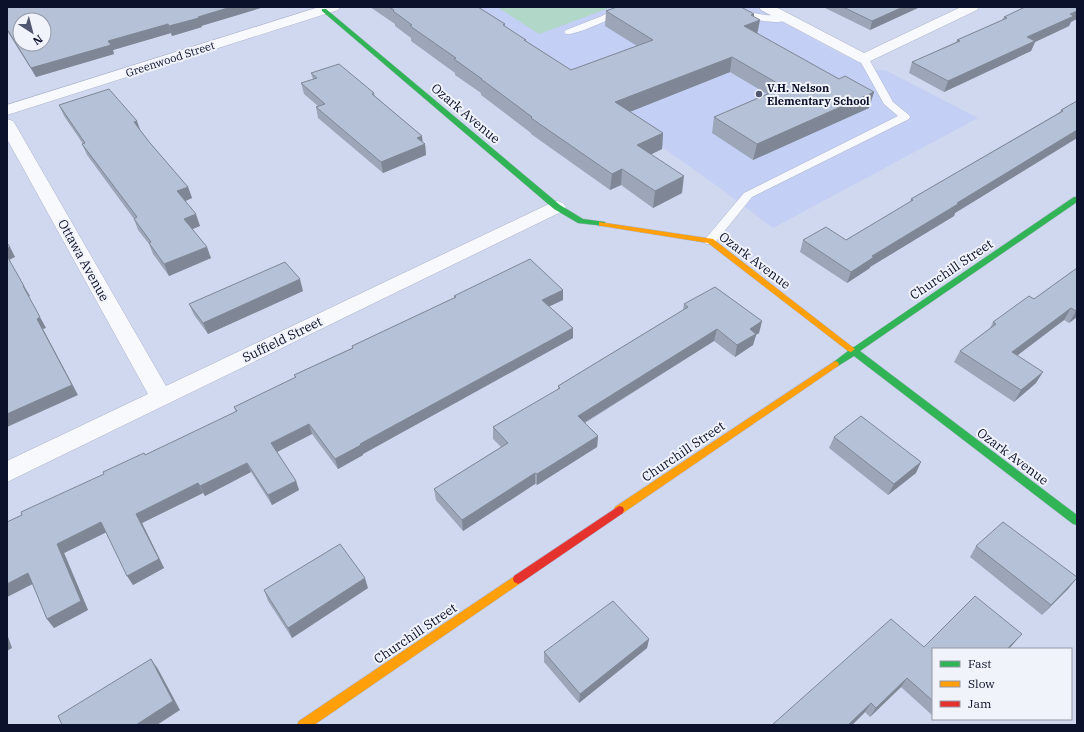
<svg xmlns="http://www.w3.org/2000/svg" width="1084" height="732" viewBox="0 0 1084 732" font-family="'IBM Plex Serif',serif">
<rect width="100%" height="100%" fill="#d0d8f0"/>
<path fill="#c3cff4" d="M465,7H755L837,52L875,70H885L978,118L773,228L724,191Z"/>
<path fill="#b1d7c8" d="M497,7H612L539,34Z"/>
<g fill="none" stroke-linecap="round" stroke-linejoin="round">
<g stroke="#acb4cc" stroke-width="1">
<path id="lane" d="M618,7H628C622,15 575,36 566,34L564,32L566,30L602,16Z
M726,7C740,7 752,14 766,15C773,16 785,13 790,18C781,28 734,17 726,7Z
M864,56L869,59L893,102L909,115L910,117L909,119L752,197L714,244H706L704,241L706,238L744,193L898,116L884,104L859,59Z"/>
</g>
<g stroke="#acb4cc" stroke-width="1">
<path id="street" d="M319,7H340L338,10L7,115V105Z
M759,7H776L864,53L961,7H979L977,10L864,64L859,62L761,10Z
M7,119L13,121L15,124L166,386L551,203L557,201L563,203L566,207L563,211L7,482V461L148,394L7,139Z"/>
</g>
<g stroke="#acb4cc" stroke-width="1">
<path id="fast" d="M322,9H326L560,205L583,219L605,222V226L578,223L554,209L322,11Z
M1074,197H1077V202L860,351L1077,515V525L1073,524L854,356L838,366H832L831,364L848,351L847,349L848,347H854Z"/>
</g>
<g stroke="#acb4cc" stroke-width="1">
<path id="slow" d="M599,222L713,239L855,349L851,352L848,351L708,243L602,226H599Z
M835,361L838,362L839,364L838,366L623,513L619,514L615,513L614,510L615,507Z
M518,574L522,576L523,579L522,582L314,725H297L299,721Z"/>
</g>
<g stroke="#acb4cc" stroke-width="1">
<path id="jam" d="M619,506L623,507L624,510L623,513L522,582L518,584L514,582L513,579L514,576Z"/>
</g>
<use href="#lane" fill="#f8f9fd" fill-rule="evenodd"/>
<use href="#street" fill="#f8f9fd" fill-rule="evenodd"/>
<use href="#fast" fill="#30b455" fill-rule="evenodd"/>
<use href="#slow" fill="#ff9f0a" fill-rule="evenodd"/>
<use href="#jam" fill="#e5322d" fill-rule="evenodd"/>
</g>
<path fill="#9ca6b8" d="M7,7H264L201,26L202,27L172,36L171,33L113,50L114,54L36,77L7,31Z
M370,7H478L505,24V27L526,41L571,70L637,46L605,26L606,11L754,14V17L757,34L839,79L874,92L869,108L753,160L712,133L714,117L767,94L730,72L630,112L663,133L662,149L651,154L682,193L653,208L621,185L610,190L531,134V133L481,95V93L455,75V73L411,41V38L395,26V24Z
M823,7H920L870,30Z
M1004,17L1071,22L1069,26L1035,42L1031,51L944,92L909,73L912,62L956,42L957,40L1002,20Z
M311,73L374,93L375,96L422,136V142L425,144L426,155L383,173L318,118L316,107L318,106L304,94L301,83L313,79Z
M1077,101V138L955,213L954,216L870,267V268L847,283L800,252L803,240H846L910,202L911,199L1060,112L1061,110Z
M59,105L140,130L150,143L188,187L192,198L185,201L200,226L192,229L211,258L169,276L153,254L149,244L138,230L134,219L87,155L82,144H83L64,116Z
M1077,268V317L1069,323L1064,320L1017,355L1036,383L1014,402L954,362L960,351L990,328L993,322L1034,299Z
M303,291L208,334L194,315L189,304Z
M454,296L563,300L549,306L573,328V338L363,454V455L338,469L312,434L277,452L296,481L299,490L272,505L251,472L205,496L203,493L142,523L164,568L133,585L106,532L64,553L88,610L54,628L47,619L33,584L7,597V522L236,412L234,407L295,378L294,375L352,348V346L454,298Z
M684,304L762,321L759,333L756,335L753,345L735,357L714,341L585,423L598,436L597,447L537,485L535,484L463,531L436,500L434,489L501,447L493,439V427L558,390V386L683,310Z
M834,437L916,473L888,495L829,448Z
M976,546L1069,588L1042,615L970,557Z
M368,588L292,638L268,601L264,590Z
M649,639L647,648L579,703L544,662V652Z
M1014,644L933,649V716L901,687L870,717L865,712L852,725H772L924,647Z"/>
<path fill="#7f8796" d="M231,7H264L201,26L202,27L172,36L169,26Z
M903,7H920L870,30L872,21Z
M1077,11V19L1071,22L1069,26L1035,42L1031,51L944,92L948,81L1027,37Z
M754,14L753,23L760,20L757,35L744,26L751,15Z
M168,24L171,33L113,50L114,54L36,77L31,68L108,41Z
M732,57L730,72L614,118L615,102Z
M874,92L869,108L753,160L757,144Z
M137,121L141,132L134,122Z
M1077,130V138L955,213L954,216L870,267V268L847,283L851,272L872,256L957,203Z
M663,133L662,149L636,162L637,145Z
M422,136L423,145L425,144L426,155L383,173L381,162L417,138Z
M622,169L621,185L610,190L612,174Z
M684,176L682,193L653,208L655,191Z
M188,187L192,198L181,203L177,191Z
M196,214L200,226L188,231L184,219Z
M10,247L15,257L9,260L7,256V248Z
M207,247L211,258L169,276L164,264Z
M300,279L303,291L208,334L203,323Z
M23,286H24L30,296L28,297Z
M563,290V300L542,310V300Z
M1071,308L1064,320L1006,364L1012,352Z
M1077,310V317L1069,323L1076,311Z
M40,317L46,328L43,329L78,395L7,427V414L37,319Z
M762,321L759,333L756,335L753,345L735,357L737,345L750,329Z
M573,328V338L363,454V455L338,469L335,459L360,444Z
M717,329L714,341L577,427L578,416Z
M1043,372L1036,383L1014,402L1021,390Z
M309,424L312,434L275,453L271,443Z
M598,436L597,447L537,485V474Z
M921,462L916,473L888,495L894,484Z
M247,463L251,472L205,496L200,486Z
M535,473V484L463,531L462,520Z
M296,481L299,490L272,505L268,495Z
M198,483L203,493L142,523L164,568L133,585L127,576L136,514Z
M101,522L107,532L64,553L88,610L54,628L47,619L57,544Z
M28,573L36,582L7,597V584Z
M365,578L368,588L292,638L288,628Z
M1077,578L1069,588L1042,615L1051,605Z
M7,634L12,648L7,651Z
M1022,634L1009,649H1007Z
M649,639L647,648L579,703L580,694Z
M151,659L158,669L180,710L157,725H136Z
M907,678L901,687L870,717L876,708Z
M871,703L865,712L852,725H848Z"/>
<path fill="#b5c1d6" stroke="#7f8796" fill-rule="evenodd" d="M7,7H231L198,17L199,18L169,26L168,24L108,41L111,45L31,68L7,29ZM20,20H44V44H20Z
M389,7H478L505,24L503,25L526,40H524L571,70L653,40L606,11L617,7H741L754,14L751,15L760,20L744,26L839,79L845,76L874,92L757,144L714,117L784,87L732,57L615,102L663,133L637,145L684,176L655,191L622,169L612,174L531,118L532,117L481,79H482L454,59L456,58L410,26L412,25L393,11L394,10Z
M843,7H903L872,21Z
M1025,7H1077V11L1070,14L1074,16L1027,37L1035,41L948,81L912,62L960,41L957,40L1007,18L1004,17Z
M339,64L374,93L372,94L422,136L417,138L425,144L381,162L316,107L325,104L301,83L317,78L311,73Z
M109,89L137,121L134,122L150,143L188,187L177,191L196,214L184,219L207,247L164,264L149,243L151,242L134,219L137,217L82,144L85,143L59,105Z
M1077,101V130L957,203L958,204L872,256L874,257L851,272L803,240L826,227L846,240L913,200L911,199L1063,111L1061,110Z
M7,243L10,247L7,248Z
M7,256L24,286H23L40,317L37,319L72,385L7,414Z
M530,259L563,290L542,300L573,328L360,444L361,445L335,459L309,424L271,443L296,481L268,495L247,463L200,486L198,483L136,514L159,559L127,576L101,522L57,544L81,601L47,619L28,573L7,584V522L22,515L21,512L104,474L103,472L144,453L145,455L237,411L234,407L296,377L294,375L353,348L352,346L456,297L454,296Z
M285,262L300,279L203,323L189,304Z
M1077,268V310L1076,311L1071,308L1012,352L1043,372L1021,390L960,351L996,324L993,322L1029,296L1034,299Z
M715,287L762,321L750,329L756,334L737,345L717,329L578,416L598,436L537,474L535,473L462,520L434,489L508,443L493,427L560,388L558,386L688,307L684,304Z
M861,416L921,462L894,484L834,437Z
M1003,522L1077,577V578L1051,605L976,546Z
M340,544L365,578L288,628L264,590Z
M975,596L1022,634L1007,649H933V701L907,678L876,708L871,703L848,725H772L891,619L924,647Z
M613,601L649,639L580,694L544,652Z
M151,659L173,701L136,725H62L58,716Z"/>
<circle fill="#515770" stroke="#f0f3fa" stroke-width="1.5" cx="759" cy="94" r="4"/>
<g text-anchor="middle" stroke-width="4" stroke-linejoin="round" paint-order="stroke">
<g font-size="11" fill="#0c112b" stroke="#f0f3fa">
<text transform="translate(170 59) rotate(-18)" y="4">Greenwood Street</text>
</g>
<g font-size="11" font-weight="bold" fill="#0c112b" stroke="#f0f3fa" text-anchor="start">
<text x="767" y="92">V.H. Nelson<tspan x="767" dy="13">Elementary School</tspan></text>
</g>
<g font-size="13" fill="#0c112b" stroke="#f0f3fa">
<text transform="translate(466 113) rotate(40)" y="5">Ozark Avenue</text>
<text transform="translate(84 260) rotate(61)" y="5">Ottawa Avenue</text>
<text transform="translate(755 260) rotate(37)" y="5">Ozark Avenue</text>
<text transform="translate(951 269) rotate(-34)" y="5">Churchill Street</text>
<text transform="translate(282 339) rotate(-26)" y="5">Suffield Street</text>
<text transform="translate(683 451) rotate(-34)" y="5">Churchill Street</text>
<text transform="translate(1013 456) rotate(37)" y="5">Ozark Avenue</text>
<text transform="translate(415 633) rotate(-34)" y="5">Churchill Street</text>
</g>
</g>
<rect width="1084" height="732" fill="none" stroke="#0c112b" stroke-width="16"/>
<rect x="932" y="648" width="140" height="72" fill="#f0f3fa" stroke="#9599a7"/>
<rect x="940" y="661" width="20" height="6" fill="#30b455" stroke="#9599a7"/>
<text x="968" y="668" font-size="12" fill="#0c112b">Fast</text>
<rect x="940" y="681" width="20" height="6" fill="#ff9f0a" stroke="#9599a7"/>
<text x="968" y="688" font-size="12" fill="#0c112b">Slow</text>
<rect x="940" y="701" width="20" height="6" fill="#e5322d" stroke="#9599a7"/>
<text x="968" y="708" font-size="12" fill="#0c112b">Jam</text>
<g transform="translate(32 32) rotate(144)"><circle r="19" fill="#f0f3fa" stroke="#9599a7"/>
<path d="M0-3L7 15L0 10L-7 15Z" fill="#515770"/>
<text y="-6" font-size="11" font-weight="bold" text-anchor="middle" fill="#0c112b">N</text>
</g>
</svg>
